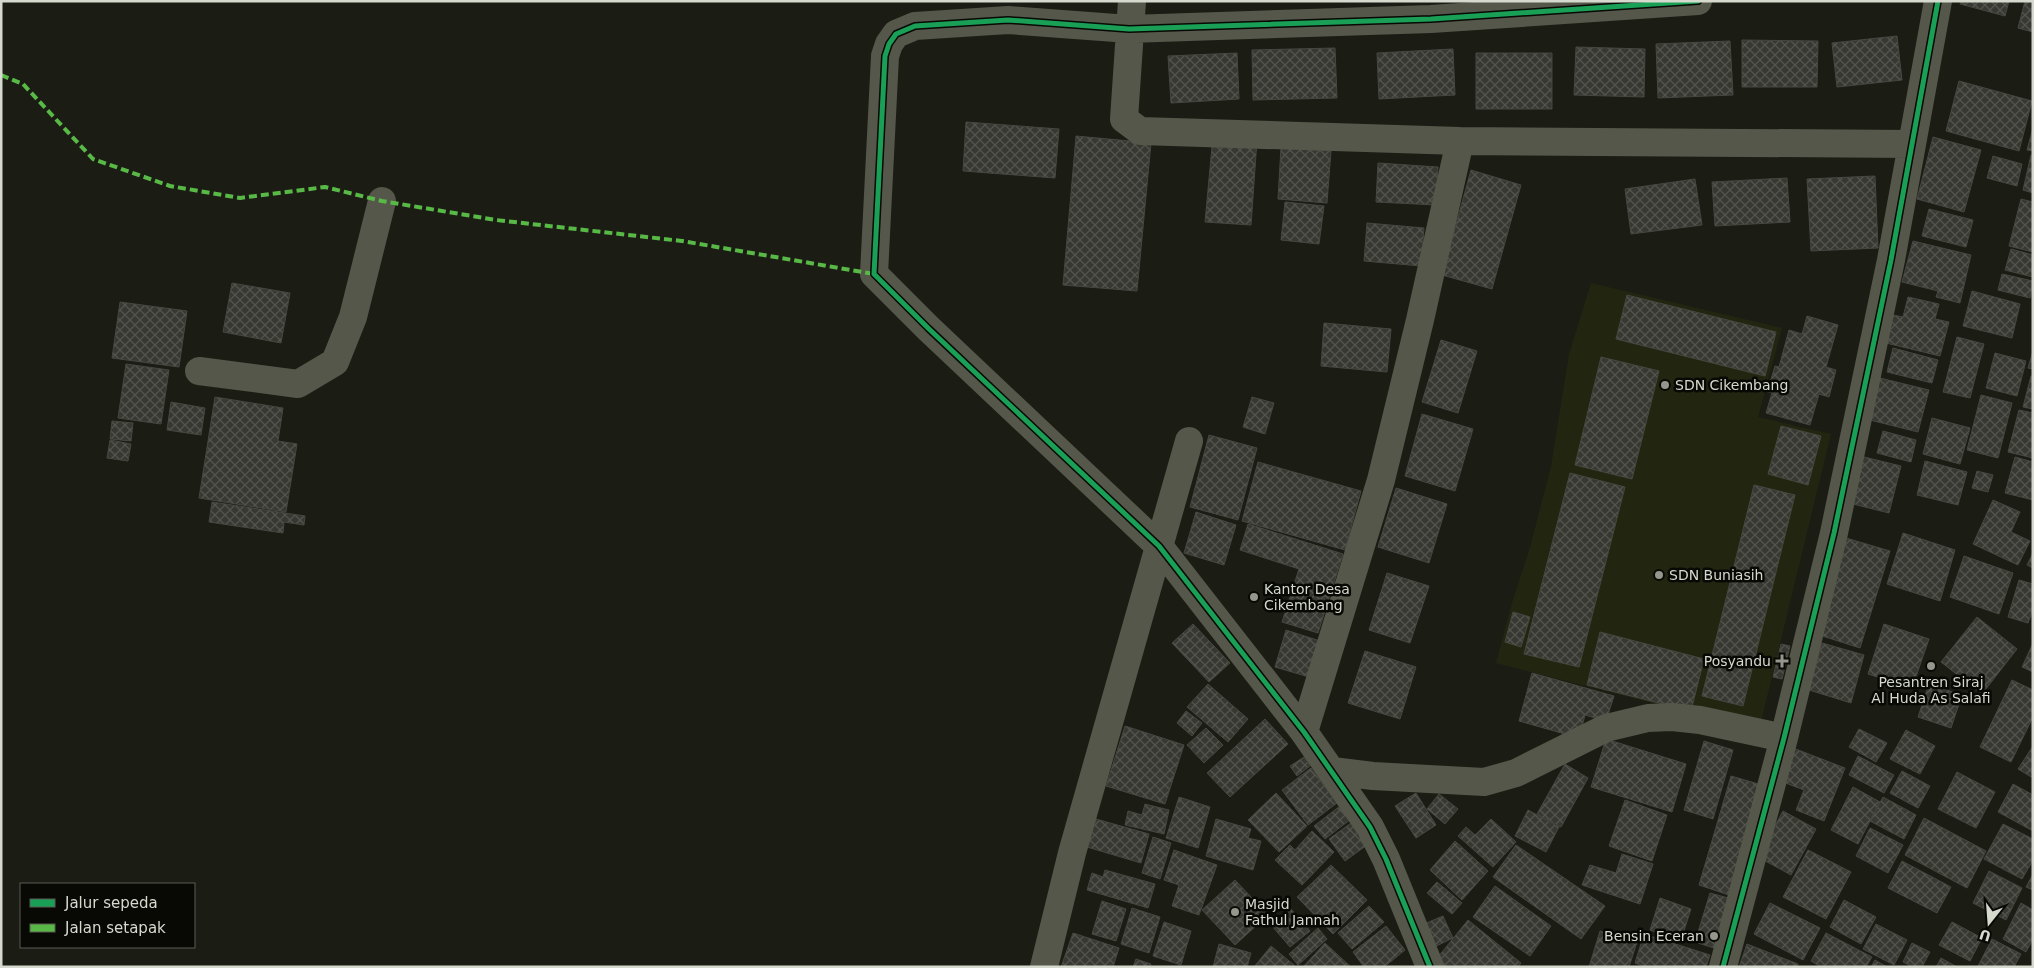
<svg xmlns="http://www.w3.org/2000/svg" width="2034" height="968" viewBox="0 0 2034 968" font-family="'DejaVu Sans',sans-serif">
<defs>
<pattern id="building-cross-hatch" width="8" height="8" patternUnits="userSpaceOnUse" patternTransform="scale(1.25)"><rect width="8" height="8" fill="#373831"/><path d="M0 0l8 8M0 8l8-8" fill="none" stroke="#53544e"/></pattern>
</defs>
<rect width="100%" height="100%" fill="#1b1c14"/>
<path fill="#222611" d="M1591,283L1782,328L1758,417L1831,434L1760,726L1692,713L1496,663L1511,606L1531,544L1551,466L1569,354Z"/>
<path fill="url(#building-cross-hatch)" stroke="#464740" d="M1961,1H2009L2005,16L1960,4Z
M2025,1H2033V32L2018,28Z
M1897,36L1902,80L1837,87L1832,43Z
M1742,40L1818,41L1817,87H1742Z
M1730,41L1733,95L1658,98L1656,44Z
M1576,47L1645,49L1644,97L1574,95Z
M1335,48L1337,98L1253,100L1252,50Z
M1453,49L1455,95L1379,99L1377,53Z
M1237,53L1239,99L1171,103L1168,56Z
M1476,53H1552V109H1476Z
M1959,81L2032,101L2019,151L1946,131Z
M966,122L1059,129L1055,178L963,171Z
M2033,128V151L2027,150Z
M1076,136L1151,143L1137,291L1063,285Z
M1213,136L1257,140L1251,225L1205,222Z
M1933,137L1981,150L1964,212L1917,199Z
M1281,147L1331,151L1327,203L1278,199Z
M2031,155H2033V193L2023,190Z
M1993,156L2022,164L2017,186L1987,178Z
M1378,163L1438,167L1436,205L1376,202Z
M1471,170L1521,185L1492,289L1442,275Z
M1875,176L1878,248L1811,251L1807,179Z
M1787,178L1790,222L1715,226L1712,182Z
M1695,179L1702,225L1631,234L1625,189Z
M2021,199L2033,202V252L2009,246Z
M1285,202L1324,206L1319,244L1281,240Z
M1929,209L1973,220L1966,247L1922,236Z
M1367,223L1424,228L1421,266L1364,261Z
M1913,241L1971,255L1960,303L1936,297L1938,291L1902,282Z
M2011,249L2033,255V277L2005,270Z
M2002,274L2033,281L2030,298L1998,290Z
M232,283L290,293L281,343L223,332Z
M1972,291L2020,304L2012,338L1963,326Z
M1627,295L1776,332L1765,376L1616,339Z
M1908,297L1939,304L1935,319L1949,322L1940,356L1886,343L1893,315L1903,317Z
M120,302L187,311L179,367L112,358Z
M1807,316L1838,325L1826,367L1836,370L1829,397L1819,394L1810,425L1766,413L1772,393L1767,392L1775,366L1779,367L1789,330L1802,334Z
M1324,323L1391,329L1387,372L1321,366Z
M1957,337L1984,344L1970,398L1943,392Z
M1441,340L1477,351L1458,413L1422,402Z
M1893,348L1938,360L1932,383L1887,372Z
M2033,351V369L2028,368Z
M1995,353L2026,361L2017,396L1986,388Z
M1601,357L1659,371L1632,479L1575,465Z
M126,364L169,370L161,424L118,418Z
M2031,376H2033V409L2023,407Z
M1880,378L1929,390L1918,432L1870,420Z
M1981,395L2012,403L1998,458L1967,450Z
M215,397L283,408L278,441L297,444L286,512L199,498Z
M1252,397L1274,403L1265,434L1243,427Z
M171,402L205,408L201,435L167,430Z
M2019,410L2033,413V458L2008,452Z
M1422,414L1473,429L1455,491L1405,476Z
M1932,418L1970,428L1960,464L1923,454Z
M112,421L133,423L131,441L110,439Z
M1781,426L1821,436L1808,485L1768,474Z
M1883,431L1916,440L1911,462L1877,453Z
M1209,435L1257,448L1238,520L1190,507Z
M110,440L131,444L128,461L107,458Z
M1860,456L1901,466L1889,513L1849,503Z
M2015,457L2033,462V500L2005,493Z
M1925,461L1967,472L1958,505L1917,495Z
M1258,462L1361,491L1345,550L1242,521Z
M1977,471L1993,475L1988,492L1972,488Z
M1570,473L1625,487L1579,667L1524,654Z
M1754,485L1795,495L1743,706L1702,696Z
M1396,488L1447,504L1429,563L1378,547Z
M1993,500L2020,512L2011,532L2030,541L2018,565L1973,544Z
M212,502L305,516L304,525L284,522L283,533L209,522Z
M1196,512L1236,525L1224,565L1184,553Z
M1248,524L1343,554L1318,633L1282,622L1299,569L1240,550Z
M1903,533L1955,550L1940,601L1887,584Z
M1846,538L1890,551L1860,648L1816,634Z
M2033,553V568L2027,565Z
M1964,556L2013,573L1999,614L1950,597Z
M1387,573L1429,586L1410,643L1369,630Z
M2019,580L2033,584V609L2028,623L2008,617Z
M1513,612L1530,617L1521,647L1505,642Z
M1977,617L2017,649L1982,694L1941,662Z
M1193,624L1230,663L1209,682L1172,643Z
M1884,624L1929,639L1912,688L1868,674Z
M1286,630L1320,641L1309,677L1275,667Z
M1600,632L1704,659L1691,711L1587,685Z
M1822,643L1864,655L1851,703L1809,690Z
M2033,643V672L2022,667Z
M1781,644L1790,646L1782,679L1773,677Z
M1365,651L1416,667L1400,719L1348,703Z
M1532,673L1614,696L1606,721L1585,715L1579,738L1519,721Z
M2012,680L2033,690V717L2011,762L1980,747Z
M1208,684L1248,719L1228,742L1187,707Z
M1929,684L1962,695L1951,728L1918,717Z
M1186,711L1202,723L1192,736L1177,723Z
M1265,719L1288,744L1230,797L1207,773Z
M1125,726L1184,745L1165,804L1106,786Z
M1206,728L1223,745L1204,763L1187,745Z
M1859,729L1887,743L1876,762L1849,747Z
M1906,730L1935,746L1920,774L1890,759Z
M1606,739L1686,764L1672,812L1591,787Z
M1704,741L1733,750L1713,819L1684,810Z
M1788,746L1845,768L1824,821L1796,810L1804,790L1775,779Z
M2033,746V778L2018,769Z
M1858,756L1894,775L1884,793L1849,775Z
M1304,757L1310,766L1297,776L1290,766Z
M1565,764L1588,778L1561,827L1537,814Z
M1311,768L1337,803L1308,825L1282,790Z
M1902,771L1930,786L1918,808L1890,793Z
M1957,772L1995,792L1976,828L1938,809Z
M1731,776L1762,785L1729,895L1699,885Z
M2013,784L2033,795V831L1998,812Z
M1853,787L1880,802L1858,844L1831,830Z
M1276,793L1307,826L1279,852L1248,820Z
M1416,793L1436,825L1416,838L1395,806Z
M1439,794L1458,809L1445,824L1427,809Z
M1179,797L1210,807L1198,848L1166,838Z
M1883,797L1916,815L1904,839L1870,821Z
M1625,800L1667,815L1652,861L1609,846Z
M1145,804L1169,810L1164,834L1125,825L1128,811L1142,815Z
M1340,806L1351,819L1325,839L1314,826Z
M1528,810L1559,827L1546,852L1515,836Z
M1783,811L1816,829L1791,875L1758,857Z
M1924,818L1986,851L1967,888L1905,855Z
M1096,819L1149,834L1141,863L1087,847Z
M1216,819L1251,829L1248,838L1261,841L1253,870L1206,856Z
M1491,819L1516,842L1493,867L1458,836L1466,827L1475,835Z
M1351,823L1367,845L1345,861L1329,839Z
M2003,824L2033,839V860L2022,879L1984,859Z
M1870,828L1903,845L1888,873L1856,856Z
M1312,831L1334,852L1302,885L1275,860L1290,845L1295,850Z
M1153,837L1171,843L1160,879L1142,873Z
M1455,841L1488,871L1462,900L1430,870Z
M1516,845L1605,906L1581,939L1493,877Z
M1174,850L1217,865L1199,915L1172,906L1179,885L1164,880Z
M1808,850L1851,872L1826,919L1783,897Z
M1622,854L1653,864L1640,904L1582,885L1590,865L1616,873Z
M1902,861L1951,887L1937,913L1888,888Z
M1331,865L1367,900L1333,934L1297,897Z
M1105,870L1155,884L1148,908L1087,890L1092,873L1103,877Z
M1989,871L2022,888L2006,920L1973,903Z
M2033,874V890L2026,887Z
M1235,880L1268,915L1235,945L1202,910Z
M1437,882L1462,903L1452,914L1427,893Z
M1495,886L1551,926L1530,956L1473,917Z
M1710,893L1732,899L1717,949L1695,942Z
M1660,898L1691,909L1681,940L1650,930Z
M1844,900L1876,917L1861,944L1830,927Z
M1102,901L1126,909L1116,941L1092,934Z
M1770,903L1820,928L1803,960L1754,934Z
M2021,903L2033,910V939L2026,952L2003,939Z
M1369,906L1384,922L1352,949L1338,933Z
M1132,908L1160,917L1149,953L1121,944Z
M1291,909L1310,931L1290,947L1272,926Z
M1443,916L1453,938L1428,950L1417,927Z
M1468,920L1521,963L1518,967H1440L1434,962Z
M1164,922L1191,931L1181,965L1153,956Z
M1952,922L1982,938L1970,961L1939,945Z
M1876,924L1907,940L1894,965L1863,949Z
M1386,926L1405,950L1384,967H1364L1353,952Z
M1318,928L1327,939L1298,965L1289,954Z
M1600,931L1637,942L1629,967H1589Z
M1073,933L1119,948L1113,967H1061Z
M1826,933L1872,957L1866,967H1821L1811,961Z
M1644,934L1710,955L1706,967H1646L1635,963Z
M1992,939L2021,954L2014,967L1978,966Z
M1325,943L1351,967H1303Z
M1912,943L1930,952L1922,967H1913L1903,962Z
M1219,944L1251,953L1247,967H1213Z
M1747,944L1798,964L1797,967H1739Z
M1271,946L1294,965L1293,967H1254Z
M1941,958L1957,967H1936Z
M1136,959L1151,964L1150,967H1133Z
M1875,960L1887,967H1871Z"/>
<g fill="none" stroke-linecap="round" stroke-linejoin="round">
<path stroke="#54574a" stroke-width="28" d="M1132,1L1124,119L1140,131L1460,141L1911,144
M199,371L298,384L335,362L353,317L382,201
M1304,732L1381,480L1420,320L1460,141
M1332,771L1373,776L1484,782L1516,773L1606,728L1648,718L1672,717L1700,720L1784,738
M1044,967L1072,853L1189,441
M1430,967L1386,859L1370,827L1304,732L1159,546L928,328L874,274L885,56L889,44L896,34L915,26L1008,20L1129,29L1431,19L1698,1
M1723,967L1784,738L1834,533L1891,260L1938,1"/>
<path stroke="#58b947" stroke-width="4" stroke-dasharray="8 4" stroke-linecap="butt" d="M1,75L23,84L93,159L170,186L240,198L325,187L382,201L496,220L682,241L874,274"/>
<g stroke="#080904" stroke-width="8">
<path id="cycleway" d="M1430,967L1386,859L1370,827L1304,732L1159,546L928,328L874,274L885,56L889,44L896,34L915,26L1008,20L1129,29L1431,19L1698,1
M1723,967L1784,738L1834,533L1891,260L1938,1"/>
</g>
<use href="#cycleway" stroke="#1a9f57" stroke-width="5"/>
</g>
<g fill="#95978d" stroke="#080904" stroke-width="2">
<circle cx="1665" cy="385" r="5"/>
<circle cx="1659" cy="575" r="5"/>
<circle cx="1254" cy="597" r="5"/>
<path d="M1779.5 653.5h5v5h5v5h-5v5h-5v-5h-5v-5h5z"/>
<circle cx="1931" cy="666" r="5"/>
<circle cx="1235" cy="912" r="5"/>
<circle cx="1714" cy="936" r="5"/>
</g>
<g text-anchor="middle" stroke-width="5" stroke-linejoin="round" paint-order="stroke">
<g font-size="14" fill="#d6d9ce" stroke="#080904" text-anchor="start">
<text x="1675" y="390">SDN Cikembang</text>
<text x="1669" y="580">SDN Buniasih</text>
<text x="1264" y="594">Kantor Desa<tspan x="1264" dy="16">Cikembang</tspan></text>
<text x="1771" y="666" text-anchor="end">Posyandu</text>
<text x="1931" y="687" text-anchor="middle">Pesantren Siraj<tspan x="1931" dy="16">Al Huda As Salafi</tspan></text>
<text x="1245" y="909">Masjid<tspan x="1245" dy="16">Fathul Jannah</tspan></text>
<text x="1704" y="941" text-anchor="end">Bensin Eceran</text>
</g>
</g>
<rect width="2034" height="968" fill="none" stroke="#d6d9ce" stroke-width="5"/>
<rect x="20" y="883" width="175" height="65" fill="#080904" stroke="#5a5c55"/>
<rect x="30" y="899" width="25" height="8" fill="#1a9f57" stroke="#5a5c55"/>
<text x="65" y="908" font-size="15" fill="#d6d9ce">Jalur sepeda</text>
<rect x="30" y="924" width="25" height="8" fill="#58b947" stroke="#5a5c55"/>
<text x="65" y="933" font-size="15" fill="#d6d9ce">Jalan setapak</text>
<g transform="translate(1989 923) rotate(197)" stroke="#080904" stroke-width="4" paint-order="stroke">
<path d="M0-4L9 19L0 12L-9 19Z" fill="#d6d9ce"/>
<text y="-8" font-size="14" font-weight="bold" text-anchor="middle" fill="#d6d9ce">U</text>
</g>
</svg>
